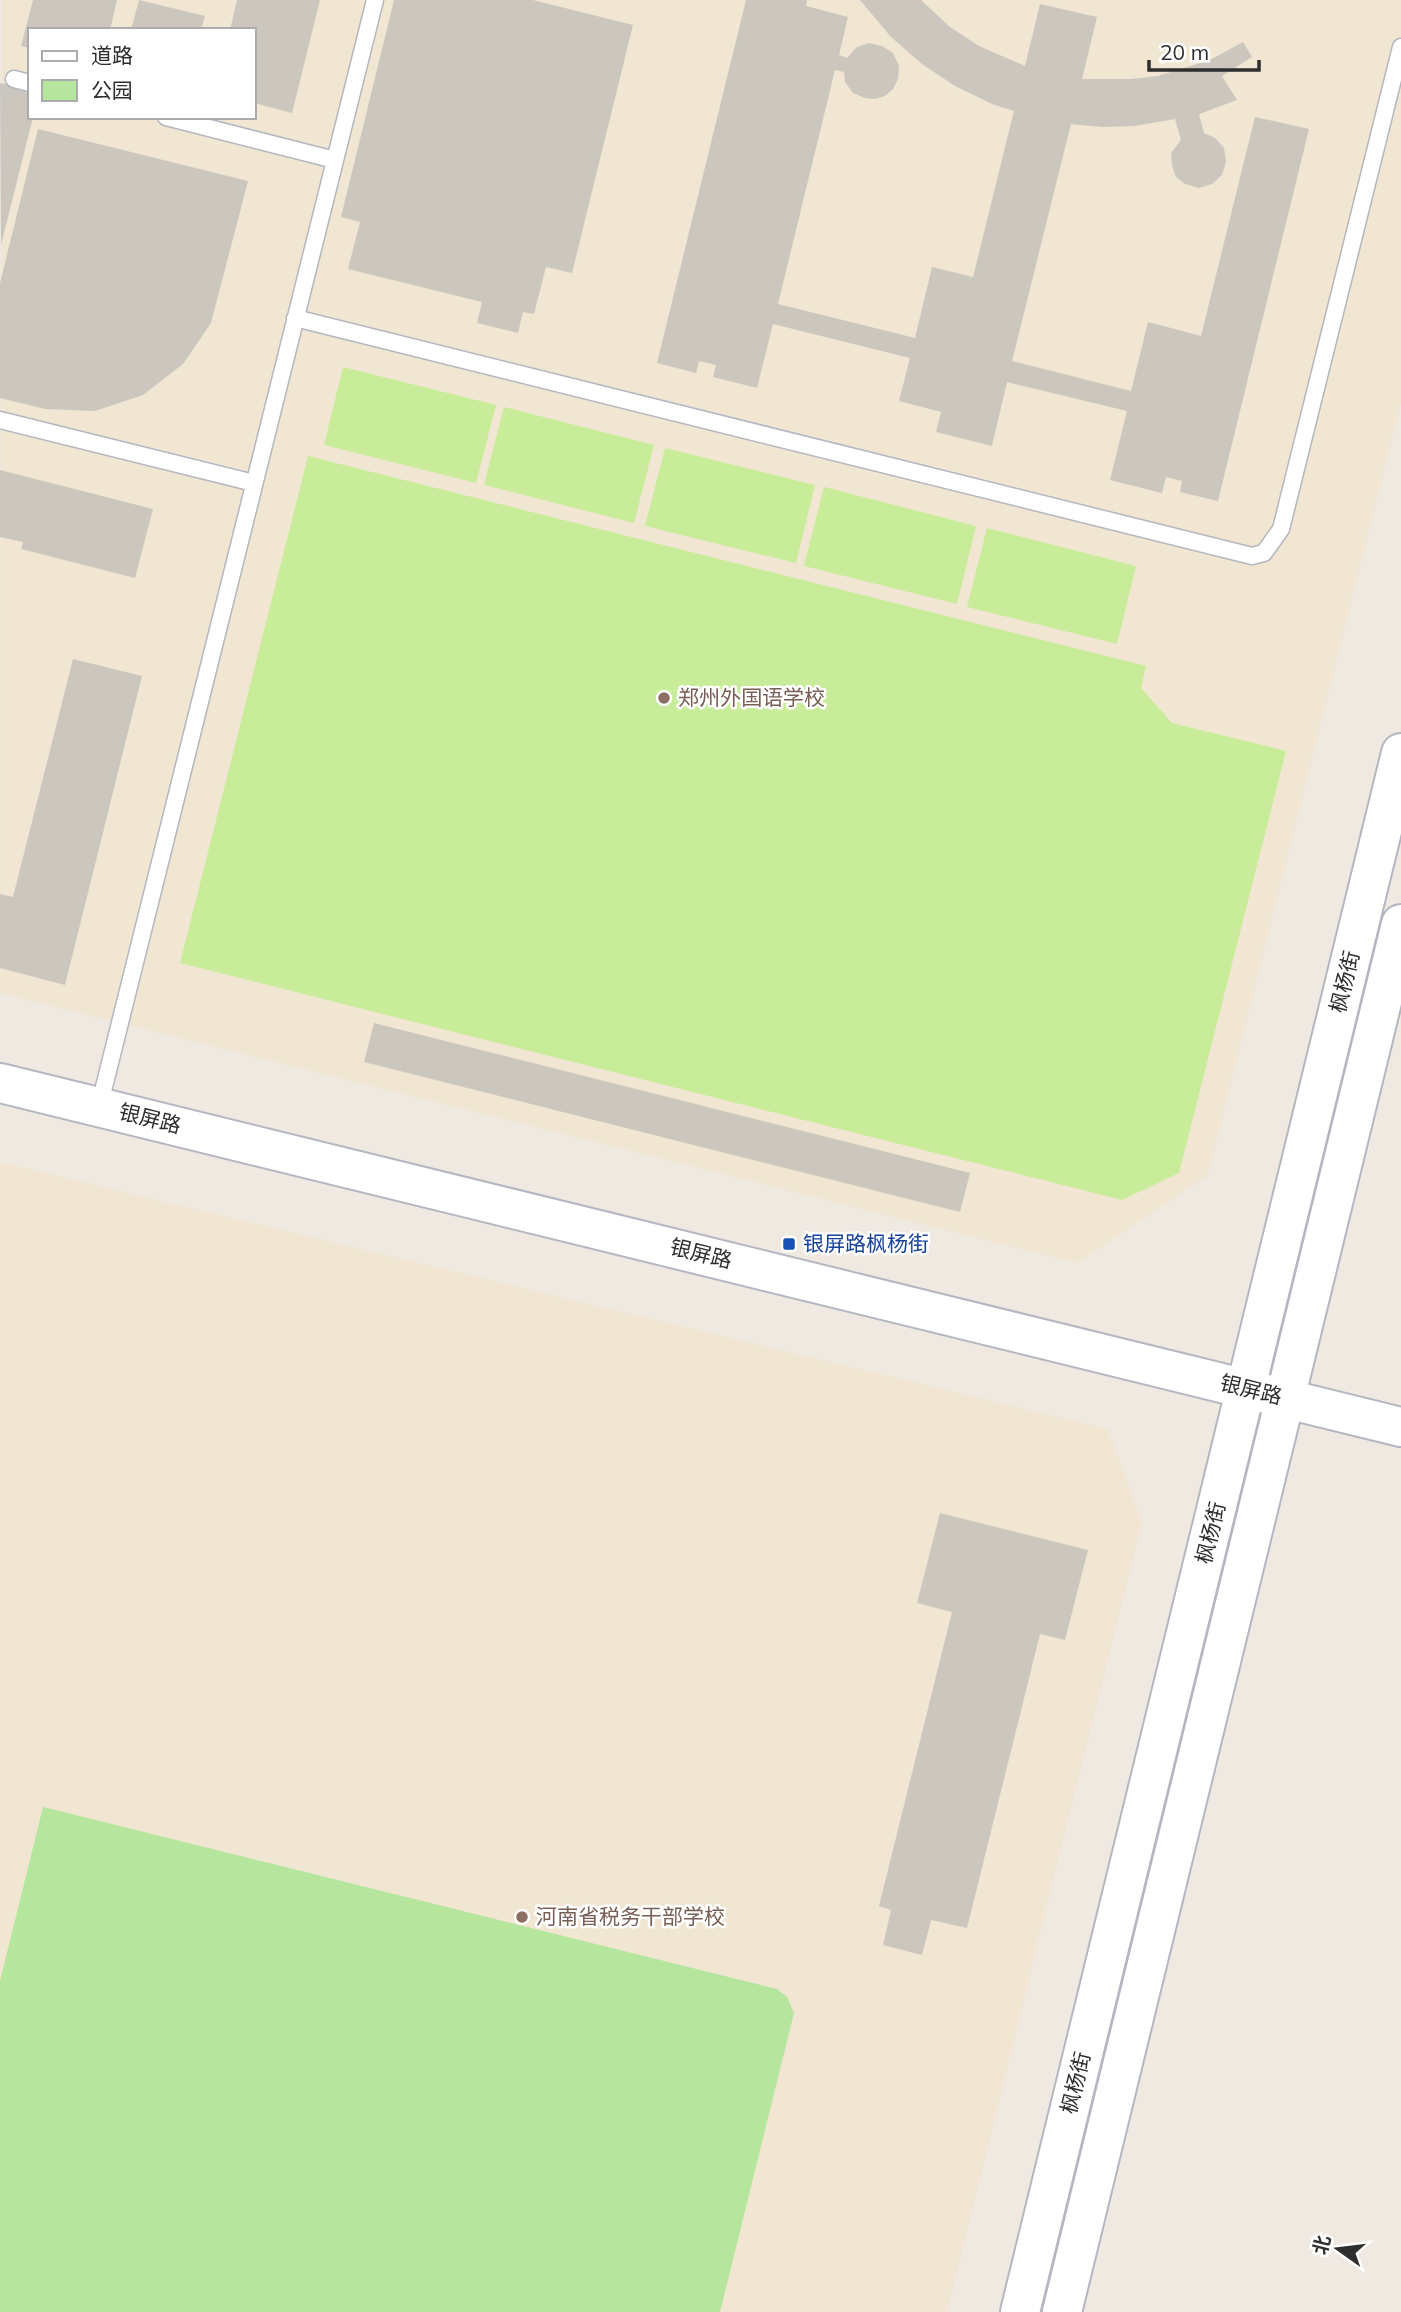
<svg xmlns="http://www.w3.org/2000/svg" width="1401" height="2312" viewBox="0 0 1401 2312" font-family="Mulish,'Noto Sans SC',sans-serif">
<rect width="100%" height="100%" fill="#efe9e1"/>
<path fill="#f0e6d1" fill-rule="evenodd" d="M2,0H1401V403L1208,1175L1077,1263L0,993ZM30,30H254V117H30Z
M0,1162L1108,1429L1142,1521L947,2312H0Z"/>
<path fill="#b6e59e" d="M43,1807L777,1989L787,1997L794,2013L720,2312H0V1981Z"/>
<path fill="#c9ec9a" d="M343,367L496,405L476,483L324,445Z
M504,407L654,445L634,523L484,485Z
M665,448L815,485L796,563L645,526Z
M308,456L1146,666L1141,688L1172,723L1286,751L1179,1173L1122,1200L180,963Z
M824,487L976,526L957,604L804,566Z
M987,528L1136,566L1117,644L967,607Z"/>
<path fill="#cbc7bf" d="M33,0H117L110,30H30V48L21,46Z
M139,0L205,16L201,30H131Z
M237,0H320L292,113L254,103V30H230Z
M394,0H533L633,25L572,273L546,267L534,314L523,312L518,333L477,323L482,302L348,269L360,222L341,217Z
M746,0H807L806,6L848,17L839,55L847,58L857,47L869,43L882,46L893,53L899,66L898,79L893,89L885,96L875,99L865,98L853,93L845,82L844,72L835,70L778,304L915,338L932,267L973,277L1014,111L992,104L955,86L922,64L891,37L860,0H921L950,27L979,46L1025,66L1040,4L1097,17L1082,79H1131L1158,76L1210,60L1243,42L1252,57L1222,76L1237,100L1199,114L1204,133L1215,138L1224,148L1226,162L1222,175L1212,184L1199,188L1185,184L1176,177L1172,165L1171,153L1181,140L1175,119L1134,126L1102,127L1071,124L1012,361L1131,391L1148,322L1201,336L1255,117L1309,129L1218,501L1180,492L1182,481L1166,477L1162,493L1110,480L1127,411L1007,382L992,446L936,432L941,412L899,401L910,358L773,324L757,388L713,377L716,365L699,361L696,373L657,363Z
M0,83L30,90V117H33L1,245Z
M38,129L248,181L211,323L183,364L143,395L95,411L45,409L0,398V283Z
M0,470L153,509L135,578L21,549L23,542L0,537Z
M73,659L142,676L65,985L0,968V894L13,897Z
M374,1023L970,1173L960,1212L364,1062Z
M940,1513L1088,1550L1065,1640L1040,1634L967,1928L931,1920L922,1955L883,1945L891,1910L879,1906L952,1612L917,1603Z"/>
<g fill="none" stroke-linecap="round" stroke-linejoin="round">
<g stroke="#b4b7c1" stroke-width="19">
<path id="service" d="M14,79L30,83
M166,117L335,160
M295,318L1252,556L1264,553L1281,529L1401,47
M0,420L254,483
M99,1107L375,0"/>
</g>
<g stroke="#b4b7c1" stroke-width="42">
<path id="tertiary" d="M0,1083L1401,1427
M1020,2312L1401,753
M1062,2312L1401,924"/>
</g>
<use href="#service" stroke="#fff" stroke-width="16"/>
<use href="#tertiary" stroke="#fff" stroke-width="38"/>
</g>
<g fill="#8d6e63" stroke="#fff" stroke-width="2.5">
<circle cx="664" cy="698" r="7"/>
<circle cx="522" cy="1917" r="7"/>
</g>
<rect fill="#1a4fb4" stroke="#fff" stroke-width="2.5" x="782" y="1237" width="14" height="14" rx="3.5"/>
<g text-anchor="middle" stroke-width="5" stroke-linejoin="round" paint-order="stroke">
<g font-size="21" fill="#785e54" stroke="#fff" text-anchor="start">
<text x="678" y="705">郑州外国语学校</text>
<text x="536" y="1924">河南省税务干部学校</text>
</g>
<g font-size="21" fill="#2e2e2e" stroke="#fff">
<text transform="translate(1345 982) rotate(-76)" y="7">枫杨街</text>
<text transform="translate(150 1119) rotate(14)" y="7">银屏路</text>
<text transform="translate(701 1254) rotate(14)" y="7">银屏路</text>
<text transform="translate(1251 1390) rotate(14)" y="7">银屏路</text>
<text transform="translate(1211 1533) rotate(-76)" y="7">枫杨街</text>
<text transform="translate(1076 2083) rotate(-76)" y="7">枫杨街</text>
</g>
<g font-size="21" fill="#164399" stroke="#fff" text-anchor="start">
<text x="803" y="1251">银屏路枫杨街</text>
</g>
</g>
<rect x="28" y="28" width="228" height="91" fill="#ffffff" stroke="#ababab" stroke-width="2"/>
<rect x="42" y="51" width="35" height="10" fill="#ffffff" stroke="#ababab" stroke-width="2"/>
<text x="91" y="63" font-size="21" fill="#2e2e2e">道路</text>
<rect x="42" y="80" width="35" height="21" fill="#b6e59e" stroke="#ababab" stroke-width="2"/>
<text x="91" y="98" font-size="21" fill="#2e2e2e">公园</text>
<g transform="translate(1338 2249) rotate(284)" stroke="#ffffff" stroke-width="5" paint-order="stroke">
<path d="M0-5L12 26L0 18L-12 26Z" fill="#2e2e2e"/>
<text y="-10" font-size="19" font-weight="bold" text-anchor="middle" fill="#2e2e2e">北</text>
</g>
<path d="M1149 60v10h110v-10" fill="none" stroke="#2e2e2e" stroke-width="3.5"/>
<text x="1160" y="60" font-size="21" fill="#2e2e2e" stroke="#ffffff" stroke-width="5" paint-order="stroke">20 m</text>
</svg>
